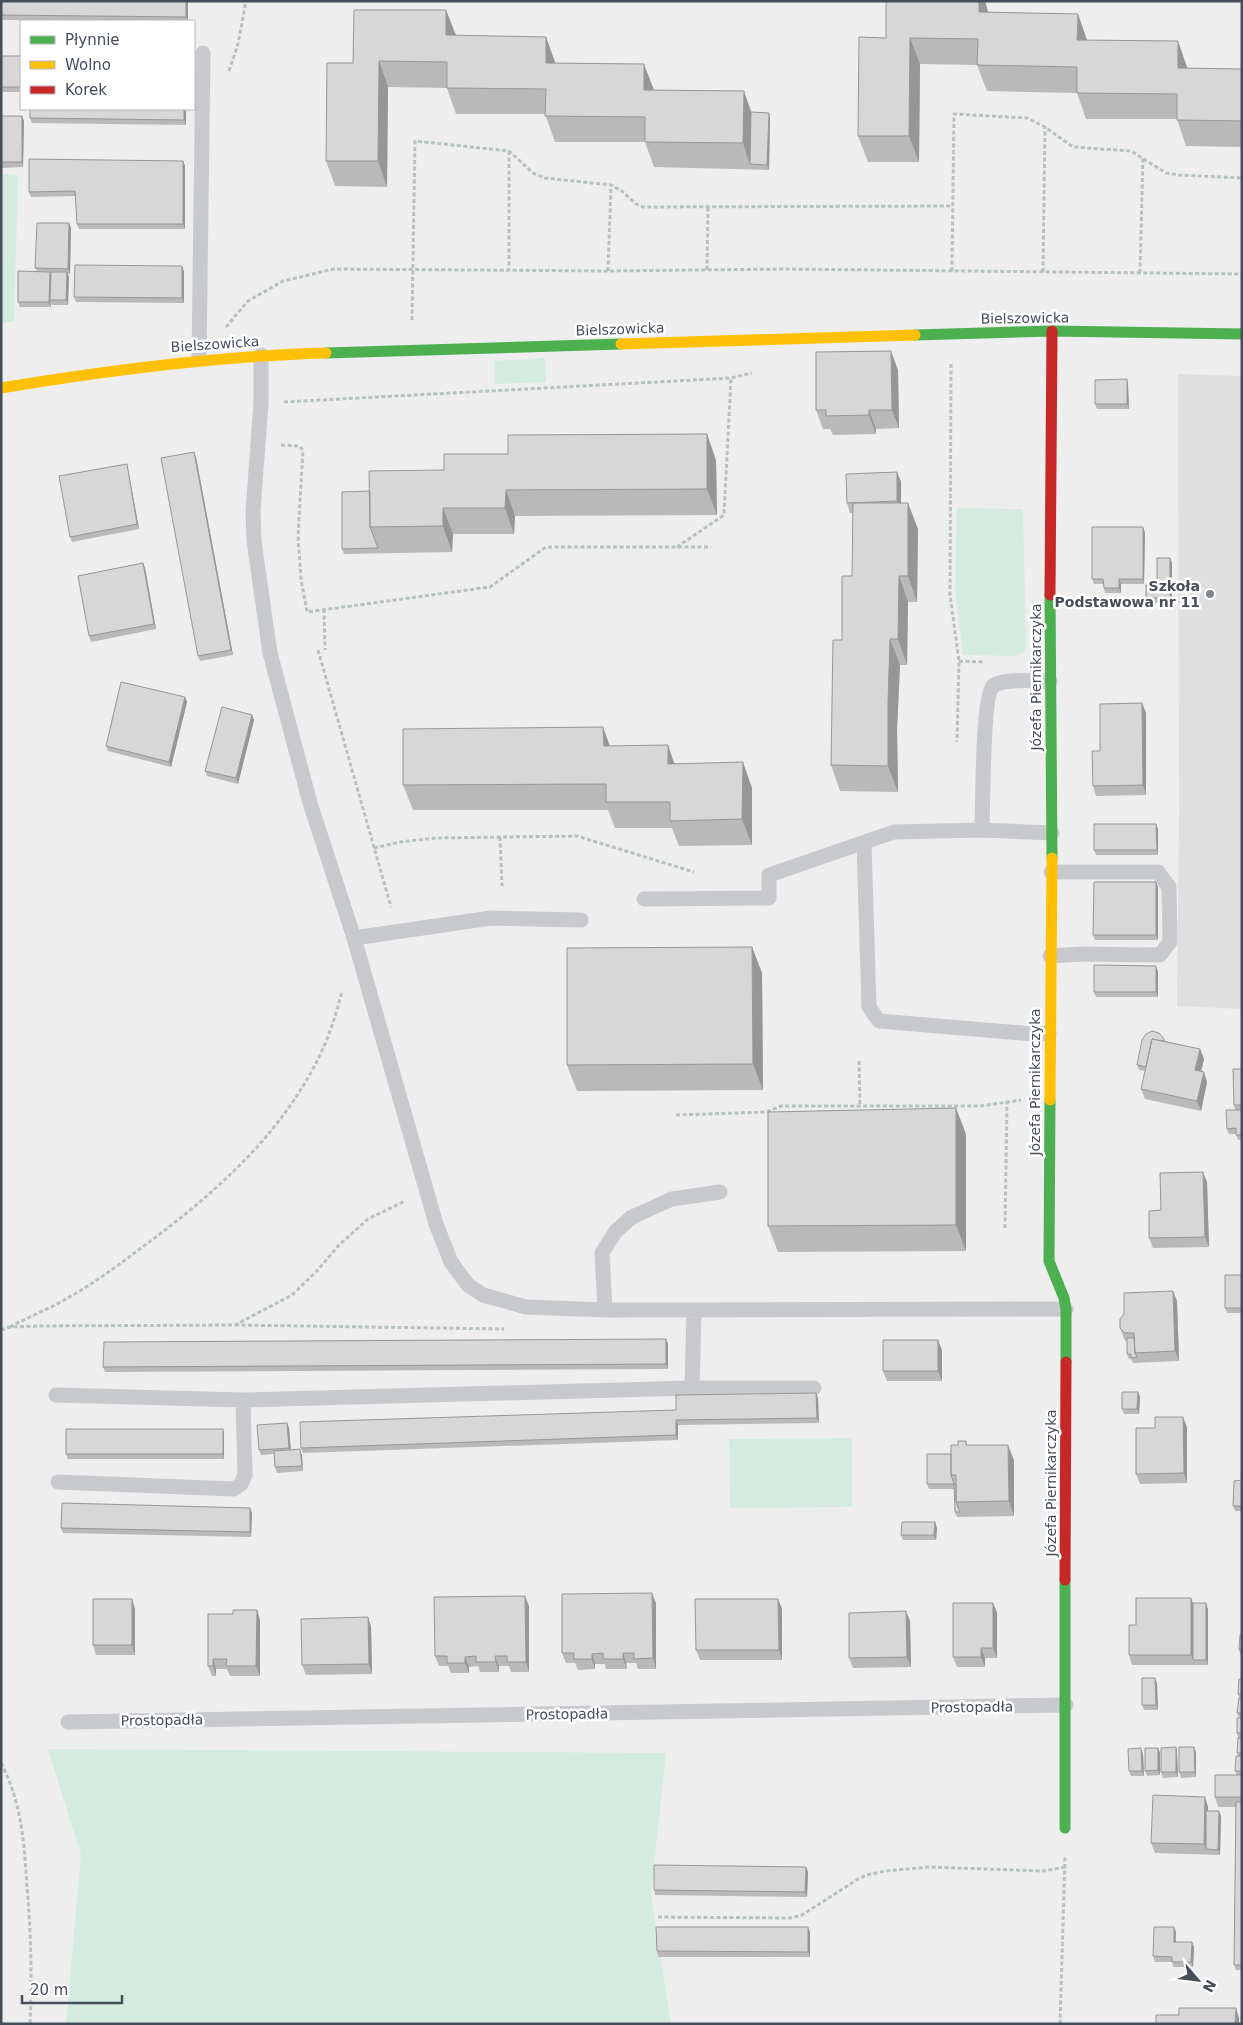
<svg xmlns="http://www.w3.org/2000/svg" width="1243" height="2025" viewBox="0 0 1243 2025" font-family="'DejaVu Sans',sans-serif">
<rect width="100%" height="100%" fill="#eee"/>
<path fill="#e0dfdf" d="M1178,374L1242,376V1009L1177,1006L1179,813Z"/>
<path fill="#d3ecdf" d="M1,174L18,175L14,321L1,324Z
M545,358L546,382L495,384L494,361Z
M957,508L1023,509L1026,646L1024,652L1018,656L963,655L955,590Z
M852,1438V1507L730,1508L729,1439Z
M48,1749L666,1753L651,1894L671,2024H66L81,1855Z"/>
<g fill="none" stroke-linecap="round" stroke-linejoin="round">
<path stroke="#b6c1be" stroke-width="3" stroke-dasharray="4 2.5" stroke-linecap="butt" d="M229,71L238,44L246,1
M509,151V270
M707,270L708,207
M608,271L611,185
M952,271L954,114L1027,118L1045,127L1073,147L1131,151L1166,173L1179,175L1242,178
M1043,272L1045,127
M1140,273L1143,157
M412,320L415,141L509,151L533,173L545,178L611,185L622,191L636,204L643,207L953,206
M226,327L248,301L283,281L334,269L608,271L784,269L1242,274
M951,364L950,595L959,661L957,742
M284,402L731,378L752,373
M281,445L299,446L303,450L298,536L301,579L307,612L490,587L546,547H711
M677,547L724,515L731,378
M324,609L325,650
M318,650L391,907
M959,661L983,662
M500,837L502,886
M374,848L400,842L435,838L577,836L694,872
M859,1061L860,1106
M676,1115L767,1112L781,1106H981L1021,1100
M1005,1228L1007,1102
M235,1325L504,1329
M10,1327C30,1316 52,1308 71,1296C94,1283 116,1267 137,1251C207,1200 276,1141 316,1063C328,1040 336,1016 342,991
M1,1330L10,1327L38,1326L235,1325L292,1295L316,1272L339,1245L368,1219L405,1201
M1,1763C22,1804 24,1842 27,1886C31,1932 32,1978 30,2024
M658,1917L790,1918L802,1915L858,1879L867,1875L885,1871L929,1867L1043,1871L1065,1867
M1,2022L2,2024
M1060,2024L1065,1857"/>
<path stroke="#c8c9cc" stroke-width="15" d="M261,355V403L253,511L254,541L270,653L310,803L354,938L436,1224L451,1262L468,1285L483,1295L526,1307L605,1310L1066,1309
M199,359L203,53
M982,830C983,809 982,697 993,686C1002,678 1037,681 1050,681
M864,843L869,1007L879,1021L1033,1034L1049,1033
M644,899L769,898V875L894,832L982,830L1052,833
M354,938L491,918L581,920
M1050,956L1082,954L1160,955L1170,942L1169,887L1158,872H1051
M605,1310L602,1253L616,1231L632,1217L672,1199L720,1192
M692,1388L694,1310
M56,1395L243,1400L692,1388H814
M58,1482L234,1489L241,1484L245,1475L243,1400
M68,1722L1066,1705"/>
<path stroke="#4caf50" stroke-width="11" d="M915,335L1052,331L1242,334
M326,353L621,344
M1050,595L1052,858
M1050,1100L1049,1261L1064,1298L1066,1309V1362
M1065,1828V1580"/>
<path stroke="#ffc107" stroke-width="11" d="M621,344L915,335
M1,388C109,370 216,356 326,353
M1050,1100L1052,858"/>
<path stroke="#c62828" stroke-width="11" d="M1050,595L1052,331
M1065,1580L1066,1362"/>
</g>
<path fill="#b9b9ba" d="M1,1H188V21L1,20Z
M886,1H985L988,12L1087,40L1187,67V68L1242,69V147L1186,146L1177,119H1086L1077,93L987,91L977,65L920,64L919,162H868L858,136L886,38Z
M446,10L456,35L654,90L751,112L769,113L770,118L769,170L654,167L645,142H555L545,114H456L447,88L388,87L387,187L335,186L326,161L353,63Z
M1,56H21V92H1Z
M186,109V125L32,123L30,118Z
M1,116H22L24,121L23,167L1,168Z
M183,161L185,166V229H79L77,224L76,196L31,197L29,192Z
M69,223L71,228L70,274H68L69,277L68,305H52L51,302V307H20L18,302L37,271L35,268Z
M182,266L184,272V303L76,302L74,297Z
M898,370L899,428L876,429V434L833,435L830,429H823L816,410Z
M1128,384L1129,409H1097L1095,404Z
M196,457L233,655L200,661L198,656Z
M716,460L717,515L515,516L514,534H453L452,552L344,554L342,549L370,491L444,470Z
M127,464L128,469L139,529L72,542L70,537Z
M897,472L901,482V503L918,529L917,602H908L907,665H900L897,729L898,792L840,791L831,765L842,640L852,576L853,513H850L847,503Z
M1143,527L1145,533L1144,584H1121V593H1105L1104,588V584H1094L1092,579Z
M1170,558L1172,563V603H1148L1146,598L1157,585Z
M143,563L145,568L156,629L91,642L89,636Z
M187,702L171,767L108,751L106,746Z
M1142,703L1146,713V795L1096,796L1093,786Z
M252,715L254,720L238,784L207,776L205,771Z
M603,727L610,746L675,763L752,788V845L679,846L672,828H615L608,810H413L403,785Z
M1156,824L1158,829V855H1096L1094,850Z
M1094,882L1158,887V940H1095L1093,935Z
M752,947L762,973L763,1090L577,1091L567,1065Z
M1158,971V997H1096L1094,992Z
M1164,1039L1165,1041L1200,1049L1204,1059L1201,1072L1207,1082L1201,1111L1145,1099L1141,1089L1145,1071L1139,1070L1137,1065Z
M1242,1069V1140H1238L1236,1134H1229L1227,1129L1235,1110L1234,1105Z
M966,1134V1251L778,1252L768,1226Z
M1207,1182L1209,1247L1153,1248L1149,1238L1161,1210Z
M1242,1275V1313H1227L1225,1308Z
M1173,1291L1177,1301L1179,1361L1133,1363L1131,1359H1129L1127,1354V1342L1124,1339L1120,1328Z
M666,1339L668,1344V1369L105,1372L103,1367Z
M942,1350V1381H887L883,1371Z
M1138,1392L1140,1397L1139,1414H1124L1122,1409Z
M816,1393L818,1398L819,1423L678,1425V1440L303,1453L301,1448L676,1410Z
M287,1423L289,1428L291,1450L302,1455L303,1471L277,1473L275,1467L274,1454L261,1455L259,1450Z
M1187,1427V1483L1140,1484L1136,1474Z
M224,1434V1459H68L66,1454Z
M966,1441L967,1445L1014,1460V1516L957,1517L955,1512L954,1489H929L927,1484L958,1445Z
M1242,1480V1511H1235L1233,1506Z
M250,1508L252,1513L251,1537L63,1533L61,1528Z
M935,1522L937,1528L936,1540H903L901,1535Z
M132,1599L135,1609V1655H96L93,1645Z
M778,1599L782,1609V1660H700L696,1650Z
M656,1603V1669H638L636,1663H626L627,1669H606L605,1664H595V1669L578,1670L575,1663H566L562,1653Z
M993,1603L997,1613V1658H985V1667H957L953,1657Z
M1193,1603L1208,1609V1665H1132L1129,1655L1136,1625Z
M529,1606V1672H511L509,1666H499V1672H480L478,1666L469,1667V1673H451L448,1666H439L435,1656Z
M257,1610L260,1620V1676H230L227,1669H216V1676H212L208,1666L233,1614Z
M368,1617L371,1627L372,1674L306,1675L302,1665Z
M910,1621L911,1667L853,1668L849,1658Z
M1242,1635V1655H1241L1239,1650Z
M1242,1679V1970H1236L1234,1965L1236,1807H1218L1215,1797L1237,1775L1235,1771L1238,1756L1237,1753L1238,1738L1237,1733L1239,1718L1237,1713L1239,1698L1238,1694Z
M1157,1683L1158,1710H1144L1142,1705Z
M1176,1747L1177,1753L1178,1777L1163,1778L1161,1772Z
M1158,1748L1160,1753V1775L1147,1776L1145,1771Z
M1196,1752V1777L1181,1778L1179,1772Z
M1143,1754L1144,1776H1131L1129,1771Z
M1205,1797L1208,1807V1811H1219L1221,1816L1220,1855L1155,1853L1151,1843Z
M806,1867L808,1872L807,1897L655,1895L654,1890Z
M810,1932V1957H658L657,1951Z
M1176,1932V1942L1194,1947L1193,1967H1173L1172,1962H1155L1153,1956Z"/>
<path fill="#969697" d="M186,1H188V21L186,17Z
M979,1H985L988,12V38L979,12Z
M446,10L456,36L446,35Z
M1078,14L1087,40L1086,66L1077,40Z
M546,37L555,62V89L546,63Z
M910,38L920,64L919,162L909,136Z
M1178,41L1187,67V94L1178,68Z
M379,61L388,87L387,187L378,161Z
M644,64L654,90V116L644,90Z
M744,91L753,117L750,164L743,143Z
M184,109H186V125L184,120Z
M769,113L770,118L769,170L767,165Z
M22,116L24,121L23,167L22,162Z
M183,161L185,166V229L183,224Z
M69,223L71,228L70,274L68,269Z
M182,266L184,272V303L182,298Z
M50,272L51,277L50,300L51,307L49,302Z
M67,272L69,277L68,305L66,300Z
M891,351L898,370L899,428L892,410Z
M1127,379L1128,384L1129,409L1127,404Z
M869,410L876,429V434L869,415Z
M707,434L716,460L717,515L707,489Z
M194,452L196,457L233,655L231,650Z
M127,464L128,469L139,529L137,524Z
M897,472L901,482V511L897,501Z
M506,490L515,516L514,534L505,508Z
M908,503L918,529L917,602L908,576Z
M443,508L453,534L452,552L443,526Z
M1143,527L1145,533L1144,584L1143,579Z
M1170,558L1172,563V603L1170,598Z
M143,563L145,568L156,629L154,624Z
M899,576L908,602L907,665L898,639Z
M1119,579L1121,584V593L1119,588Z
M890,639L900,665L897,729L898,792L888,766V703Z
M185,697L187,702L171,767L169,762Z
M1142,703L1146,713V795L1143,785Z
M252,715L254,720L238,784L236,778Z
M603,727L612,753L604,746Z
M668,745L677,771L668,764Z
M743,762L752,788V845L742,819Z
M1156,824L1158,829V855L1157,850Z
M1156,882L1158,887V940L1156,935Z
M752,947L762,973L763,1090L753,1064Z
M1156,966L1158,971V997L1156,992Z
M1200,1049L1204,1059L1199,1080L1195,1070Z
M1204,1072L1207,1082L1201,1111L1197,1101Z
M956,1108L966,1134V1251L956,1225Z
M1203,1172L1207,1182L1209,1247L1205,1237Z
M1173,1291L1177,1301L1179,1361L1175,1351Z
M666,1339L668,1344V1369L666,1364Z
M938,1340L942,1350V1381L938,1371Z
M1138,1392L1140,1397L1139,1414L1137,1409Z
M816,1393L818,1398L819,1423L817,1418Z
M1183,1417L1187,1427V1483L1184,1473Z
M676,1420L678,1425V1440L676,1435Z
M287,1423L289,1428L291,1453L289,1448Z
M223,1429L224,1434V1459L223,1454Z
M1008,1445L1014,1460V1516L1009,1501Z
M300,1449L302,1455L303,1471L302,1466Z
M250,1508L252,1513L251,1537L250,1532Z
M935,1522L937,1528L936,1540L934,1535Z
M652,1593L656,1603V1669L653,1658Z
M525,1596L529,1606V1672L526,1662Z
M1191,1598L1195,1608L1193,1660L1191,1655Z
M132,1599L135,1609V1655L132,1645Z
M778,1599L782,1609V1660L779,1650Z
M993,1603L997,1613V1658L993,1648Z
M1206,1603L1208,1609V1665L1206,1660Z
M257,1610L260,1620V1676L256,1666Z
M906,1611L910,1621L911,1667L907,1657Z
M368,1617L371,1627L372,1674L369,1664Z
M981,1648L985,1658V1667L981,1657Z
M623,1653L626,1663L627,1669L623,1659Z
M592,1654L595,1664V1669L592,1659Z
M495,1656L499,1666V1672L496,1662Z
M465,1657L469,1667V1673L465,1663Z
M213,1659L216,1669V1676L213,1666Z
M1155,1678L1157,1683L1158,1710L1156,1705Z
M1176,1747L1177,1753L1178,1777L1176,1772Z
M1194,1747L1196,1752V1777L1195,1772Z
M1141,1748L1143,1754L1144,1776L1142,1771Z
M1158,1748L1160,1753V1775L1158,1770Z
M1205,1797L1208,1807V1849H1206L1204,1844Z
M1219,1811L1221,1816L1220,1855L1218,1850Z
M806,1867L808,1872L807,1897L805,1892Z
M808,1927L810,1932V1957L808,1952Z
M1174,1927L1176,1932L1175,1947L1174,1942Z
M1192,1942L1194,1947L1193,1967L1191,1962Z
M1236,2008L1239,2018V2024H1235Z"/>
<path fill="#d7d7d8" stroke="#969697" d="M1,1H186V17L1,15Z
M886,1H979V12L1078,14L1077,40L1178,41V68L1242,69V121L1177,120V94L1077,93V67L977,65L978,39L910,38L909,136H858L859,37L886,38Z
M354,10H446V35L546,37V63L644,64V90L744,91L743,143L645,142V117L545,116L546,89L447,88V62L379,61L378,161H326L327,63H353Z
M1,56H21V87H1Z
M30,109H184V120L30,118Z
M751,112L769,113L767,165L750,164Z
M1,116H22V162H1Z
M29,159L183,161V224H77L75,191L29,192Z
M37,223H69L68,269L35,268Z
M75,265L182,266V298L74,297Z
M18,271L50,272L49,302H18Z
M51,272H67L66,300H50Z
M891,351L892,410H869V415L826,416V410H816V352Z
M1127,379V404H1095V380Z
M707,434V489L506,490L505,508H443V526L370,527L369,471L444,470V454H508V435Z
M194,452L231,650L198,656L161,458Z
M127,464L137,524L70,537L59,476Z
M897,472V501L847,503L846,474Z
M370,491V527L378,548L342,549V492Z
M853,503H908V576H899L898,639H890L888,703V766L831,765L833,640H842V576H852Z
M1092,527H1143V579H1119V588H1104L1103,579H1092Z
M1157,558H1170V598H1146V585H1157Z
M143,563L154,624L89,636L78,576Z
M121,682L185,697L169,762L106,746Z
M1142,703L1143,785L1093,786L1092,751H1100V704Z
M222,707L252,715L236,778L205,771Z
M603,727L604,746L668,745V764L743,762L742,819L670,821V802H606V784L403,785V729Z
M1094,824H1156L1157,850H1094Z
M1094,882H1156V935H1093Z
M752,947L753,1064L567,1065V948Z
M1094,965L1156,966V992H1094Z
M1152,1031L1159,1033L1164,1039V1041L1152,1039L1146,1067L1137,1065L1142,1040L1146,1034Z
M1152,1039L1200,1049L1195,1070L1204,1072L1197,1101L1141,1089Z
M1233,1069H1242V1105H1234Z
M956,1108V1225L768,1226V1112Z
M1226,1110H1242V1135H1236V1128L1227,1129Z
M1203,1172L1205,1237L1149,1238V1211L1161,1210L1160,1173Z
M1225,1275H1242V1308H1225Z
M1173,1291L1175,1351L1135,1353L1134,1333H1125L1120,1328V1319L1124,1314V1293Z
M1127,1338H1134L1135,1353L1137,1357L1131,1358V1354H1127Z
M666,1339V1364L103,1367L104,1342Z
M883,1340H938V1371H883Z
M1122,1392H1138L1137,1409H1122Z
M816,1393L817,1418L676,1420V1435L301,1448L300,1422L676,1410V1395Z
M1155,1417H1183L1184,1473L1136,1474V1428H1155Z
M287,1423L289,1448L259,1450L257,1425Z
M66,1429H223V1454H66Z
M958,1441H966V1445H1008L1009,1501L956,1502V1475H951V1445H958Z
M300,1449L302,1466L275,1467L274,1451Z
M927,1454H951V1475L954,1484H927Z
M1242,1480V1506H1233L1234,1481Z
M954,1484H956V1502L960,1512H955Z
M62,1503L250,1508V1532L61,1528Z
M902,1522H935L934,1535H901Z
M652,1593L653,1658L634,1659V1653H623V1659H603V1653L592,1654V1659H574V1653H562V1594Z
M525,1596L526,1662H507V1656H495L496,1662H476V1656L465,1657V1663H447V1656H435L434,1597Z
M1136,1598H1191V1655H1129V1625H1136Z
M93,1599H132V1645H93Z
M695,1599H778L779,1650H696Z
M953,1603H993V1648H981V1657H953Z
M1193,1603H1206V1660H1193Z
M233,1610H257L256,1666H226L227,1659H213V1666H208V1614H233Z
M906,1611L907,1657L849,1658V1613Z
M368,1617L369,1664L302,1665L301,1619Z
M1240,1635H1242V1650H1239Z
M1142,1678H1155L1156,1705H1142Z
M1239,1679H1242V1694H1238Z
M1239,1698H1242V1713H1237Z
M1237,1718H1242V1733H1237Z
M1238,1738H1242V1753H1237Z
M1176,1747V1772H1161V1748Z
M1179,1747H1194L1195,1772H1179Z
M1141,1748L1142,1771H1129L1128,1749Z
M1145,1748H1158V1770L1145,1771Z
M1236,1756H1242V1771H1235Z
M1215,1775H1242V1797H1215Z
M1153,1795L1205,1797L1204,1844L1151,1843Z
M1236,1802H1242V1965H1234Z
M1206,1811H1219L1218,1850L1206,1849Z
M654,1865L806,1867L805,1892L654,1890Z
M656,1927H808V1952L657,1951Z
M1154,1927H1174V1942H1192L1191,1962H1172V1957L1153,1956Z
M1179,2008H1236L1235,2024H1156V2015H1179Z"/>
<circle fill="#81868d" stroke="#fff" stroke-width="2" cx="1210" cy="594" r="5"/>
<g text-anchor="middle" stroke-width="5" stroke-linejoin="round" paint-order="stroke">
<g font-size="14" fill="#464e59" stroke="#fff">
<text transform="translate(1025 318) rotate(-1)" y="5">Bielszowicka</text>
<text transform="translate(620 329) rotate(-2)" y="5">Bielszowicka</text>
<text transform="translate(215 344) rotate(-4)" y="5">Bielszowicka</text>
<text transform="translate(1036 677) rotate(-90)" y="5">Józefa Piernikarczyka</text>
<text transform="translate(1035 1082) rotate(-90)" y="5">Józefa Piernikarczyka</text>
<text transform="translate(1051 1483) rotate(-90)" y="5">Józefa Piernikarczyka</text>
<text transform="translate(972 1707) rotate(-1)" y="5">Prostopadła</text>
<text transform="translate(567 1714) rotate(-1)" y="5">Prostopadła</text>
<text transform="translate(162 1720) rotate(-1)" y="5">Prostopadła</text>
</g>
<g font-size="14" font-weight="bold" fill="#464e59" stroke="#fff" text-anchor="end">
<text x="1200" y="591">Szkoła<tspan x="1200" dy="16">Podstawowa nr 11</tspan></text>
</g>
</g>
<rect width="1243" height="2025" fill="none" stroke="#464e59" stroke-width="5"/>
<rect x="20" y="20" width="175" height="90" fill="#ffffff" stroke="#b5b8bd"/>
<rect x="30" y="36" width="25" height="8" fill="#4caf50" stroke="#b5b8bd"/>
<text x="65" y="45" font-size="15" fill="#464e59">Płynnie</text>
<rect x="30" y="61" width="25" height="8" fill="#ffc107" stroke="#b5b8bd"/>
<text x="65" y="70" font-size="15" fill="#464e59">Wolno</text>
<rect x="30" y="86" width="25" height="8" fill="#c62828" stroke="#b5b8bd"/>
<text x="65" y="95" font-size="15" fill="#464e59">Korek</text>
<g transform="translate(1198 1980) rotate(118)" stroke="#ffffff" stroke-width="4" paint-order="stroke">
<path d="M0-4L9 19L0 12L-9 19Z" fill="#464e59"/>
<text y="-8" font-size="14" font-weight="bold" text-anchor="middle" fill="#464e59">N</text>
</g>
<path d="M22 1995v8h100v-8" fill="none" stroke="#464e59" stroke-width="2.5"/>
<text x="30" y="1995" font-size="15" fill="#464e59" stroke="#ffffff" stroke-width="4" paint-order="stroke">20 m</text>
</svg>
